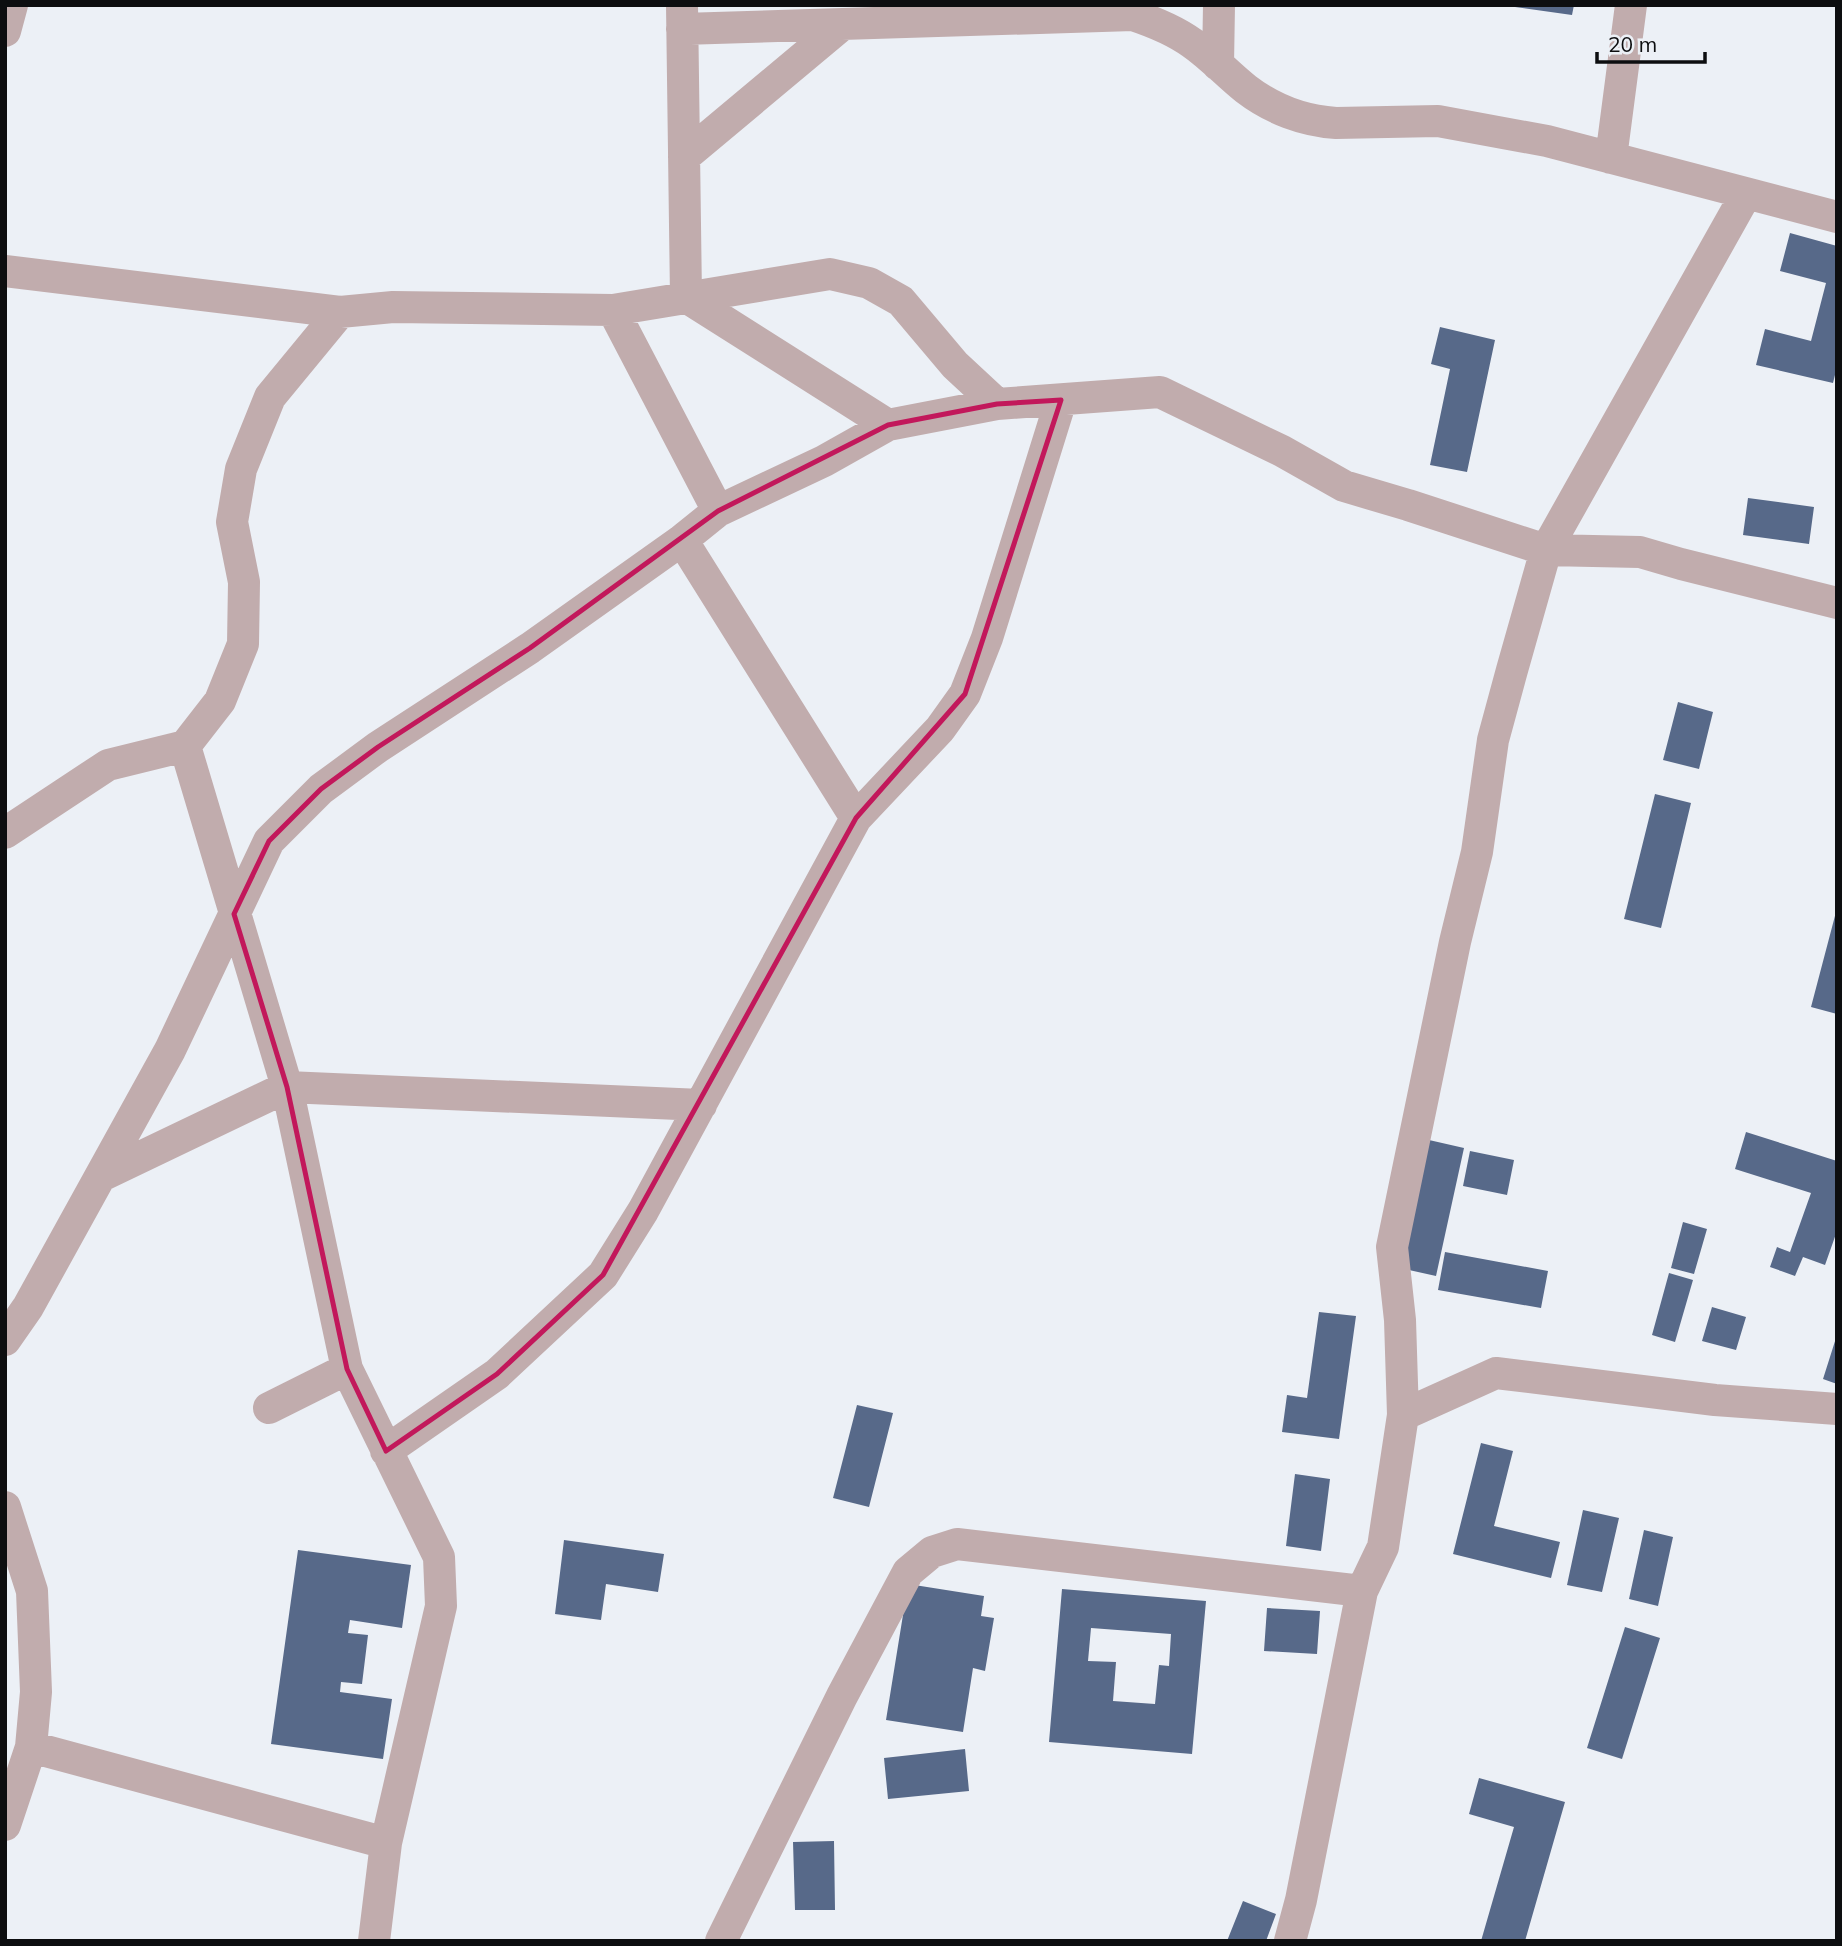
<svg xmlns="http://www.w3.org/2000/svg" width="1842" height="1946" viewBox="0 0 1842 1946" font-family="Mulish,sans-serif">
<rect width="100%" height="100%" fill="#ecf0f6"/>
<path fill="#576989" fill-rule="evenodd" d="M1515,5H1574L1572,15L1515,7Z
M1790,233L1837,246V367L1833,383L1756,365L1765,329L1811,341L1826,283L1780,271Z
M1440,327L1495,340L1467,472L1430,465L1450,369L1431,364Z
M1748,498L1814,507L1809,544L1743,535Z
M1678,702L1713,712L1699,769L1663,760Z
M1655,794L1691,803L1661,928L1624,919Z
M1836,912H1837V1014L1811,1007Z
M1746,1132L1837,1161V1231L1825,1265L1803,1257L1795,1276L1770,1267L1777,1247L1790,1252L1811,1193L1735,1169Z
M1429,1140L1464,1148L1436,1276L1400,1268Z
M1470,1151L1514,1160L1507,1195L1463,1186Z
M1683,1222L1707,1229L1694,1274L1671,1268Z
M1445,1252L1548,1271L1541,1308L1438,1290Z
M1669,1273L1693,1280L1675,1342L1652,1335Z
M1712,1307L1746,1317L1736,1350L1702,1341Z
M1319,1312L1356,1316L1339,1439L1282,1432L1287,1395L1307,1398Z
M1836,1338H1837V1384L1823,1379Z
M857,1405L893,1413L869,1507L833,1498Z
M1481,1443L1513,1451L1494,1526L1560,1542L1551,1578L1453,1554Z
M1295,1474L1330,1479L1321,1551L1286,1546Z
M1583,1510L1619,1518L1602,1592L1567,1585Z
M1644,1530L1673,1537L1658,1606L1629,1599Z
M564,1540L664,1554L658,1592L606,1584L601,1620L555,1614Z
M298,1550L411,1565L402,1628L350,1620L348,1633L368,1635L362,1684L341,1682L340,1692L392,1699L383,1759L271,1744Z
M908,1584L984,1596L981,1616L994,1618L985,1671L973,1668L963,1732L886,1720Z
M1062,1589L1206,1601L1192,1754L1049,1742ZM1091,1628L1171,1634L1169,1666L1159,1665L1155,1704L1113,1701L1116,1662L1088,1661Z
M1267,1608L1320,1611L1317,1654L1264,1651Z
M1625,1627L1660,1638L1622,1759L1587,1748Z
M965,1749L969,1791L888,1799L884,1758Z
M1479,1778L1565,1802L1525,1941H1481L1514,1827L1469,1814Z
M834,1841L835,1910H795L793,1842Z
M1243,1901L1276,1914L1266,1941H1227Z"/>
<g fill="none" stroke-linecap="round" stroke-linejoin="round">
<path stroke="#c1acad" stroke-width="32" d="M682,5L686,297L888,425
M682,29L1133,15C1154,22 1174,30 1192,43C1211,56 1227,74 1246,89C1272,109 1304,121 1336,123L1438,121L1547,141L1837,217
M5,31L12,5
M1218,65L1219,5
M684,157L843,24
M1611,158L1631,5
M5,271L340,312L393,307L613,310L830,274L869,283L901,301L955,365L997,404
M613,310L718,511
M682,540L856,818
M185,746L287,1087L347,1369L439,1557L441,1606L386,1843L374,1941
M5,833L108,765L185,746L220,701L243,644L244,582L232,522L241,469L270,397L340,312
M101,1176L287,1087L701,1105
M5,1340L28,1307L170,1050L269,841L321,789L378,747L530,648L682,540L718,511L824,461L888,425L997,404L1160,392L1282,451L1344,486L1408,505L1546,550L1640,552L1681,564L1837,603
M269,1408L347,1369
M1403,1415L1496,1373L1715,1400L1837,1409
M386,1451L497,1374L603,1275L643,1211L856,818L940,729L965,694L987,638L1061,400
M5,1507L32,1591L36,1692L31,1747L5,1825
M31,1747L386,1843
M721,1941L842,1696L908,1572L932,1552L957,1544L1362,1591L1383,1547L1403,1415L1400,1320L1392,1247L1455,942L1477,852L1493,740L1512,670L1546,550L1746,194
M1290,1941L1301,1900L1362,1591"/>
</g>
<path fill="none" stroke="#c2185b" stroke-width="5" stroke-linejoin="round" d="M1061,400L965,694L856,818L603,1275L497,1374L386,1451L347,1369L287,1087L234,914L269,841L321,789L378,747L530,648L718,511L888,425L997,404Z"/>
<rect width="1842" height="1946" fill="none" stroke="#0d0e10" stroke-width="14"/>
<path d="M1597 52v10h108v-10" fill="none" stroke="#0d0e10" stroke-width="3.5"/>
<text x="1608" y="52" font-size="21" fill="#0d0e10" stroke="#ecf0f6" stroke-width="5" paint-order="stroke">20 m</text>
</svg>
